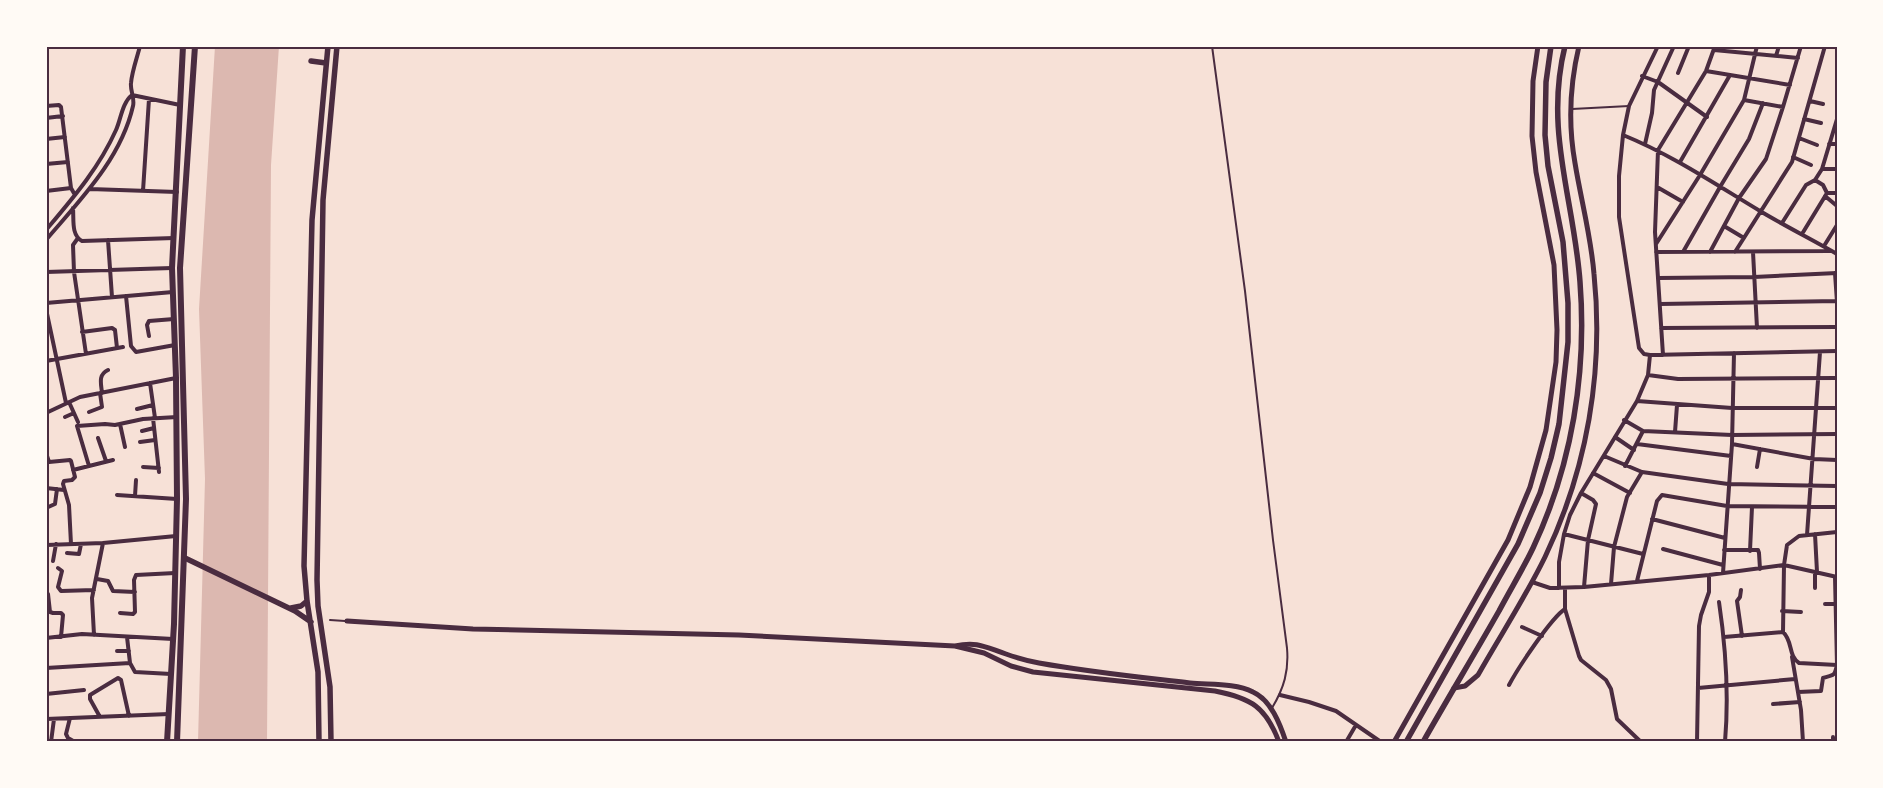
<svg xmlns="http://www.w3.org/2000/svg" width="1883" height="788" viewBox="0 0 1883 788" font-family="'Noto Sans',sans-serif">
<rect width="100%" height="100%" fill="#f7e1d7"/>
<path fill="#dcb8b0" d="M215,46H279L271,165L267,742H198L205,479L199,309Z"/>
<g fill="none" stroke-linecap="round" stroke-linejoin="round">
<path stroke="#4a2c40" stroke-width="2" d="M1212,46L1245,291L1273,540L1287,648C1289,671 1284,688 1272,708
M1572,109L1629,106
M330,620L345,621"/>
<path stroke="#4a2c40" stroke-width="4" d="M1714,50L1798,58
M1776,56L1779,46
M1706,71L1790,85
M1678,73L1689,46
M1642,76L1658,82L1707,117
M132,95L180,105
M1744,100L1783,107
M1810,101L1823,104
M46,106L59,105L61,107L71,188L75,195
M46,118L63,116
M1804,119L1821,123
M1623,135C1672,155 1715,184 1760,211C1785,226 1811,239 1837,254
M1799,138L1817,145
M46,139L65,137
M1645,144L1652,113L1654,90L1674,46
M1829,144H1837
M1793,157L1811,165
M1680,162L1730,75
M46,164L68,162
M1822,169H1837
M1815,180L1822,169L1837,119
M1815,180L1823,185L1827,193
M1657,187L1683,202
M90,189L177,192
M46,191L71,188
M143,191L149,99
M1827,193H1837
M1825,196L1837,206
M73,208C74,220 71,235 82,241L174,238
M1782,223L1806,185L1815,180
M1724,226L1744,238
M46,230C73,198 99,168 116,130C121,119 122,103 132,95
M1802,234L1827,193
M78,238L73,245L74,272L86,354
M46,240C80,200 121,159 133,106C135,98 130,91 131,83C132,71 137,58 140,46
M108,240L112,297
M1656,244L1700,175L1744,100L1757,46
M1824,246L1837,225
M1656,252L1829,251
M1683,252L1720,187L1749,139L1763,103
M1710,252L1739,198L1766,159L1783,107L1801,46
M1735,252L1792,162L1825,46
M1753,252L1757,328
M46,272L172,268
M1835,273L1837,302
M1658,278L1754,277L1837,273
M126,296L131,346L136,352L175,345
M46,303L173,292
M1660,304L1837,301
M46,309L66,403
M1661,328L1837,327
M82,332L112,328L115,330L117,348
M149,336L147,325L149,321L174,319
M1650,355L1837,351
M1663,355L1655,232L1658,150L1706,71L1715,46
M46,361L123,347
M1648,375L1678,379L1837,378
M150,383L155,418
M102,393C101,383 98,375 108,370
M1637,401L1732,408H1837
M69,402L78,422
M137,409L153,405
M89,412L102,407L100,393
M46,413L80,397L176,378
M65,417L74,413
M153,418L159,472
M1624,420L1643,431L1732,435L1837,434
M120,424L125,447
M142,431L154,428
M1675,432L1677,405
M1615,437L1634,450
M98,438L106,461
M140,442L155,440
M1637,444L1731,456
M1732,444L1814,459L1837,460
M46,453L49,462L70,460L71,461L75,477L72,480L64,481L63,484L69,505L71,544
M1604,456L1642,472L1728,484L1837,486
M89,466L77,426L105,424L115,425L143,419L177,417
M1625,466L1643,431
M143,467L159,468
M1757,467L1760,449
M73,470L113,460
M1593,473L1630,493
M46,488L64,490
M1581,493L1593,500L1596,504L1588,540L1584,587
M117,495L177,499
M135,496L136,480
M46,508L55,504L57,489
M1652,519L1725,538
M1564,534L1643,554
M1815,534L1817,572
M1807,535L1820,352
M46,545L103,543L176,536
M1663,549L1723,565
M1724,550H1758L1759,553L1760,569
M1750,551L1752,507
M67,553L79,554L81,544
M53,561L56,544
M58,568L62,571L58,587L61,591L94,590
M1723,573L1732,444L1734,353
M97,579L108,581L113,591L135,592
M1637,581L1657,501L1662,495L1727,506L1837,507
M1532,582L1550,588L1584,587L1709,575L1784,565L1837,577
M1611,584L1614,547L1627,497L1642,472
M1559,588V562L1564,534L1570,515L1581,493L1637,401L1648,375L1650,355L1644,354L1639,348L1619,217V176L1623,135L1629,106L1658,46
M1565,588V609L1579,656L1581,660L1606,680L1611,689L1617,719L1641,742
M1815,588V572
M1741,590L1740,597L1737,601L1742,636
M48,594L50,612L53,613H61L63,615L61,637
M1719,602C1726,649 1729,695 1725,742
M1825,604H1835
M1782,611L1801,612
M120,613L133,614L135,612L134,580L136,575L175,573
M1522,627L1542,636
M1783,632L1784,565L1787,545L1799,536L1837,532
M94,635L92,598L103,543
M127,637L130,663L135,672L171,674
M1724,637L1783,632C1793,641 1788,656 1799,663L1837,665
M46,638L82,634L173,639
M117,651H129
M1792,657L1801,710L1803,742
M46,668L130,663
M1509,685C1518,668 1551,618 1565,609
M1698,688L1795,679
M1798,692L1821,691L1823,678C1834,674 1834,678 1837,665L1835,577
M46,694L84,690
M1280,695L1309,702L1336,711L1381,742
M1773,704L1800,702
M100,717L90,699V695L118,678L121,680L129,716
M70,718L66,734L68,738L75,742
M46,719L169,714
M1833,737V742
M51,742L54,719
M1346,742L1356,725
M1697,742L1699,626L1701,615L1709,592V575"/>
<path stroke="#4a2c40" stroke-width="5" d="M347,621L473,629L739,635L955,646C977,641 985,647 1006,654C1017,658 1028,661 1039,663C1089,672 1139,677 1190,683C1210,685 1235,683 1253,692C1271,700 1280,724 1286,742
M955,646L984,653L1011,666L1033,672L1215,691C1251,698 1266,707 1279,742
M1454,688L1465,686L1478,675C1500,636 1525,598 1545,557C1587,469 1604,372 1594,274C1591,236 1581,200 1575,163C1568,124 1570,84 1579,46
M1394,742L1508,540L1530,487L1546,430L1556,362L1557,330L1554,265L1536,172L1532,136L1533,81L1538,46"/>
<path stroke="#4a2c40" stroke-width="5.5" d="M311,61L326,63
M185,558L295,611L311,622
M291,608L301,606L307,601
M319,742L318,672L307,601L304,566L312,220L328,46
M331,742L330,687L318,606L317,580L323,200L337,46
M1406,742L1518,544L1540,493L1551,458L1559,424L1568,342V303L1563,242L1548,166L1545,135L1546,82L1551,46
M1423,742C1448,698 1474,655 1499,611C1510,590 1523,569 1533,548C1572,465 1587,373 1580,282C1574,199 1544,131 1565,46"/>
<path stroke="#4a2c40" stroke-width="6" d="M167,742L174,624L177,499L176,378L172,268L183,46
M177,742L186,499L180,268L195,46"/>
</g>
<rect width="1883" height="788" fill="none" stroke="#fffaf5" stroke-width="95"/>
<rect x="48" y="48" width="1788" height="692" fill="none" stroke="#4a2c40" stroke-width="2"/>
</svg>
